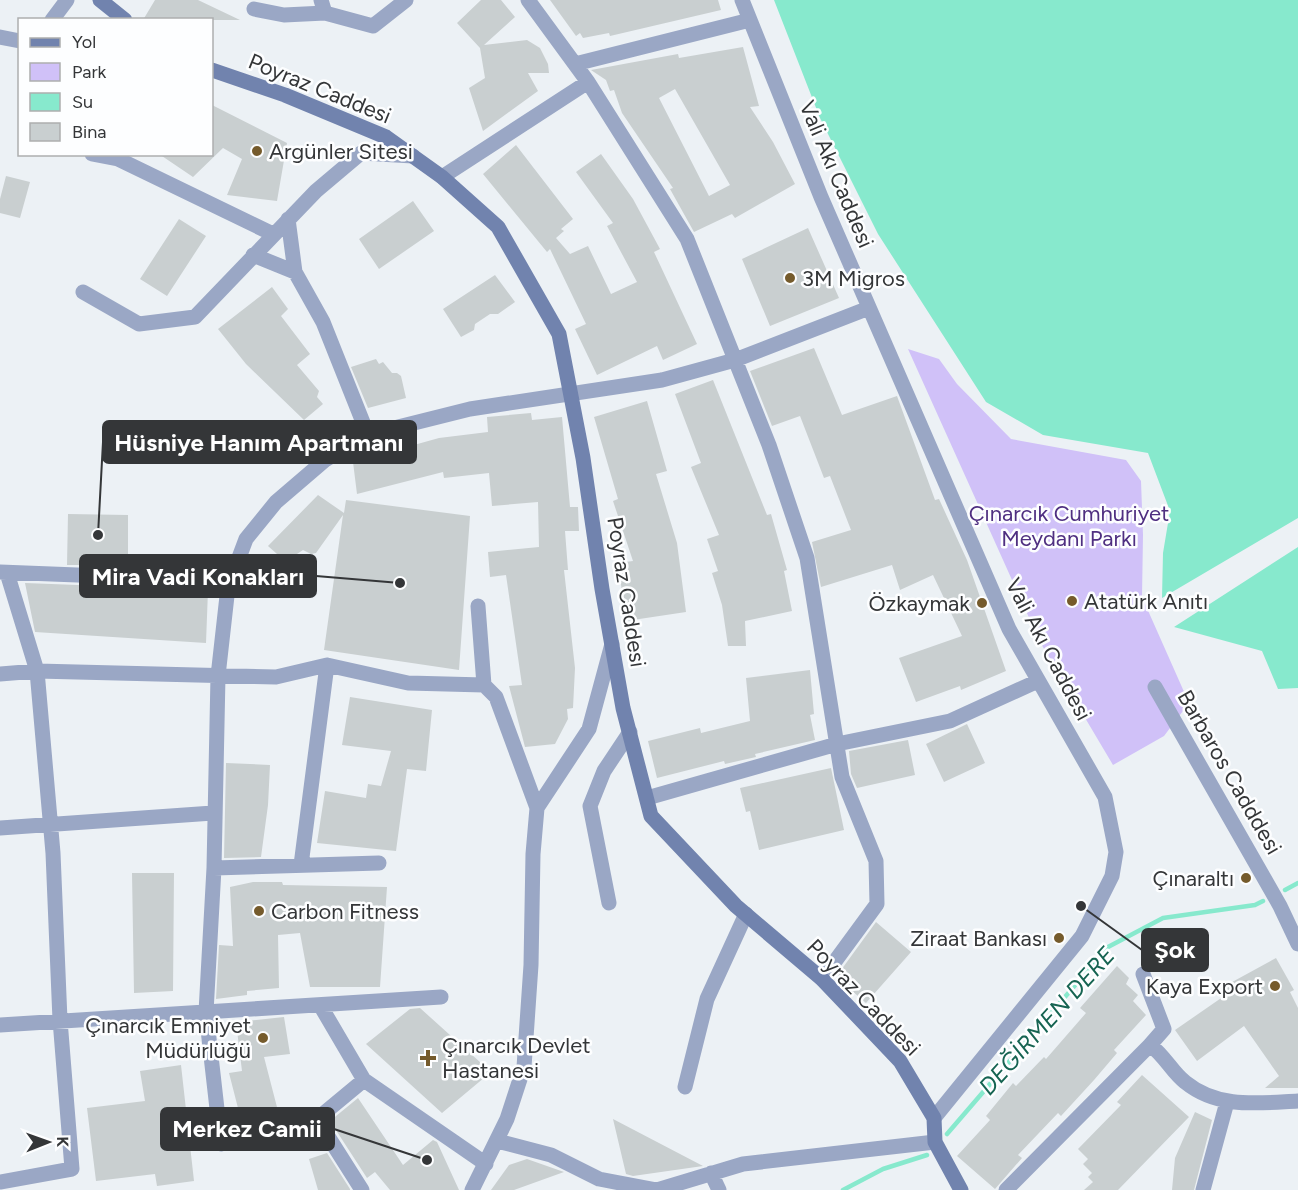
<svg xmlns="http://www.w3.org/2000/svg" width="1298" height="1190" viewBox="0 0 1298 1190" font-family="Figtree,sans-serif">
<rect width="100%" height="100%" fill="#ecf1f5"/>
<path fill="#d0c1f8" d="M908,349L939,359L957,384L1011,439L1126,460L1141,481L1143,535L1142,597L1189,703L1164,736L1113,765L1040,642Z"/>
<path fill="#87e9cd" d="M774,0H1298V518L1162,598L1163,553L1170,511L1148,453L1043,435L986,402L878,234L820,118Z
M1298,547V688L1278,689L1262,651L1174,627Z"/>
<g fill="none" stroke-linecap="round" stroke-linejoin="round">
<path stroke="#87e9cd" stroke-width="4.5" d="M1285,890L1298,883
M947,1134L1108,947L1163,918L1255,905L1263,901
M843,1190L883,1169L927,1155"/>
</g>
<path fill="#c9cfd0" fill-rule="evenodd" d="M155,0H198L240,20H143Z
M481,0H501L515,17L484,45L527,40L540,48L548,64L549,73H528L538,91L483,131L469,88L485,78L480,48L457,23Z
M550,0H718L721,10L610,36L609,33L583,38L580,33L576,36Z
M743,47L759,106L750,107L773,142L795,184L735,218L732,214L694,232L670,189L673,188L622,113L614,90L610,91L606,80L591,70L678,54L679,58ZM675,89L730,185L709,196L659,98Z
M212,105L287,143L277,201L227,195L242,159L223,148L193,177L159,154H212Z
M516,145L573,219L561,229L564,231L556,238L570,254L588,246L611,294L637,282L607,226L613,223L576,172L601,154L633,199L660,249L654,252L697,344L663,360L657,346L597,375L575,329L586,324L550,249L547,252L483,174Z
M6,176L30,182L20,218L0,213V199Z
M413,201L434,231L379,269L359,239Z
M179,219L206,236L167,296L140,279Z
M808,228L839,298L770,326L742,259Z
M495,275L515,302L498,314H490L475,324L474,330L461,337L443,309Z
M272,287L288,309L281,316L310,354L297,365L319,391L317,397L323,404L304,420L246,364L218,329Z
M814,348L842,415L897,396L935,500L939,499L967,560L1006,671L961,690L960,686L916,702L899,658L962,636L933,575L900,590L892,565L821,587L812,542L851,530L830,476L824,478L800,416L772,426L750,371Z
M376,359L379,364L383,362L392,373H397L401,376L406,398L368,408L351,367Z
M713,380L767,515L771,514L787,570L784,571L792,611L745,621L746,646H728L722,605L712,573L718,571L707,539L719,535L691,467L701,463L675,394Z
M647,401L667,471L656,474L677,543L686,612L626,621L618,563L633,561L613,501L618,499L594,417Z
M531,413L532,420L562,417L570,507H578L579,531H565L568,570H564L575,668L573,708L567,709L568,719L555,744L525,747L509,686L522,685L506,575L490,577L488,552L539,547L538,502L492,506L489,473L444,478L443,472L357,494L353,462L439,438L488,432L487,417Z
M318,495L344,513L346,500L470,516L459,670L324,650L343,515L316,553L311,554L303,550L297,554H277L268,546Z
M68,514L128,515V557L80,556L79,565H67Z
M25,583L208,590L206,643L35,632Z
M810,670L814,714L810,715L815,740L755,754L756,757L725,764L724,761L657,778L648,741L700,728L701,733L750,721L746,678Z
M350,697L432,710L426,771L407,769L396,851L317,843L325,791L366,798L368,784L381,786L391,751L342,745Z
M967,724L985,763L944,782L926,744Z
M908,740L915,775L857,788L851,774L849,751Z
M226,763L270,765L268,805L261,857L224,858Z
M831,768L844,830L759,850L750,811L746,812L740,788Z
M132,873H174L173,991L134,993Z
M253,882H282L283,885L387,887L380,987H310L300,933L278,935L279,988L247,991V995L216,999L219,945L233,946L230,887Z
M876,922L911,952L866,1003L836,977Z
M1276,958L1294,990L1290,992L1298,1008V1088H1265L1279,1076L1244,1026L1197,1061L1175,1030L1227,994L1223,987Z
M1117,966L1129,978L1126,984L1138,995L1133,1001L1146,1015L1114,1050L1117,1053L1094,1080L1061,1116L1058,1113L1018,1155L1022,1158L995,1189L957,1156L990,1120L986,1116L1013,1083L1016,1086L1044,1057L1046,1059L1086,1013L1080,1008Z
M420,1008L491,1072L442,1113L366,1044L410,1009Z
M284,1017L290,1054L264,1057L285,1138L248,1147L229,1073L242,1071L236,1022Z
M181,1065L194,1181L157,1186L155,1174L96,1181L87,1108L145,1101L140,1071Z
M1142,1075L1189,1117L1118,1190H1084L1093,1182L1088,1177L1092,1173L1083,1164L1088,1159L1078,1149L1121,1105L1117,1102Z
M358,1098L403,1165L433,1140L437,1142L459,1190H390L375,1172L367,1178L330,1121Z
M1195,1112L1212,1120L1194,1190H1172L1175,1158Z
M613,1119L703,1166L633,1176L626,1174Z
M327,1153L350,1189V1190H318L309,1159Z
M527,1159L564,1172L514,1190H491L509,1165Z"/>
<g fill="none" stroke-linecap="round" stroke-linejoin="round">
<path stroke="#9aa7c5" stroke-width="15" d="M321,0L325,13L373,26L406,0
M528,0L588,82L687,239L769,445L807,558L842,777L876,861L877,904L822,979
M742,0L821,197L1009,629L1105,797L1116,852L1112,876L1082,936L934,1118
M254,9L284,15L325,13
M52,20L67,0
M0,37L20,41
M575,64L750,20
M92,154L118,159L273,234
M442,177L588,82
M253,255L295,272L288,219
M295,272L323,322L368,435
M83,292L139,324L195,317L316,191L361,153L413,156
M0,572L231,581
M478,606L484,685L496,697L537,808
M0,674L37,671L276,677L327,665L408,683L484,685
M1155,687L1280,906L1298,944
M647,798L837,744L950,721L1038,681
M0,828L213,813
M301,865L327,665
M214,868L379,863
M609,903L590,806L604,771L630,732
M1143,974L1164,1029L1150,1045C1165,1056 1172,1072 1185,1082C1218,1109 1258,1103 1298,1101
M320,1005L364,1080L486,1164
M0,1025L441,997
M685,1087L707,999L746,914
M497,1141L551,1155L599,1179L657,1190L743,1164L935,1142
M221,1144L206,1012L214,868L218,676L228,587L246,539L276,502L325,460L366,435L470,409L662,380L735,360L869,308
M711,1173L719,1190
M0,1182L72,1169L60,1020L53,853L37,671L7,573
M362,1190L317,1119L364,1080
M472,1190L507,1119L524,1067L531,965L533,854L537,808L589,729L612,644
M1006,1190L1150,1045
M1203,1190L1227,1102"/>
<path stroke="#7183ae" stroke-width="15" d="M100,0L125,20
M212,70L285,95L386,137L442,177L498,227L559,334L583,458L602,589L623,708L651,816L736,906L822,979L900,1061L934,1118L935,1142L961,1190"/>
</g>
<g fill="#755b2c" stroke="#fdfeff" stroke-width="2">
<circle cx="257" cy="151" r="6"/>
<circle cx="790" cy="278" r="6"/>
<circle cx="1072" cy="601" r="6"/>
<circle cx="982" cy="603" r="6"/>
<circle cx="1246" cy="878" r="6"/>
<circle cx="259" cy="911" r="6"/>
<circle cx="1059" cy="938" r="6"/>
<circle cx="1275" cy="986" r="6"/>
<circle cx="263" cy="1038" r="6"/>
<path d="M425 1049h6v6h6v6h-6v6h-6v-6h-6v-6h6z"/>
</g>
<g text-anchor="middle" stroke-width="5" stroke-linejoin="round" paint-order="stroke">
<g font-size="22" fill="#343638" stroke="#fdfeff">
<text transform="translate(320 88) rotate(22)" y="8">Poyraz Caddesi</text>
<text transform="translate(837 174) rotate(67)" y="8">Vali Akı Caddesi</text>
<text transform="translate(627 592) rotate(81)" y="8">Poyraz Caddesi</text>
<text transform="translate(1049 649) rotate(62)" y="8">Vali Akı Caddesi</text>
<text transform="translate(1230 772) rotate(60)" y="8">Barbaros Cadddesi</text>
<text transform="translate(864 997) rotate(46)" y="8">Poyraz Caddesi</text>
</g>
<g font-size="22" fill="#343638" stroke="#fdfeff" text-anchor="start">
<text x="269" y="159">Argünler Sitesi</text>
<text x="802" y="286">3M Migros</text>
<text x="1084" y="609">Atatürk Anıtı</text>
<text x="970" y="611" text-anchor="end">Özkaymak</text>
<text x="1234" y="886" text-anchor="end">Çınaraltı</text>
<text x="271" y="919">Carbon Fitness</text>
<text x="1047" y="946" text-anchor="end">Ziraat Bankası</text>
<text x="1263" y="994" text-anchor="end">Kaya Export</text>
<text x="251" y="1033" text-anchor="end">Çınarcık Emniyet<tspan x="251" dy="25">Müdürlüğü</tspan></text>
<text x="442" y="1053">Çınarcık Devlet<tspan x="442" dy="25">Hastanesi</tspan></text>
</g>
<g font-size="22" fill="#4f2f81" stroke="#fdfeff">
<text x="1069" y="521">Çınarcık Cumhuriyet<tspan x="1069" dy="25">Meydanı Parkı</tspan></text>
</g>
<g font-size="24" font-style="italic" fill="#166452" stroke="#fdfeff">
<text transform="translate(1047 1021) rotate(-48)" y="8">DEĞİRMEN DERE</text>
</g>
</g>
<path fill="none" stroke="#343638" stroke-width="2" d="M98 535L103 442M400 583L316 576M1081 906L1142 950M427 1160L334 1129"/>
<g fill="#343638" stroke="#fdfeff" stroke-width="2">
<circle cx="98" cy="535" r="6"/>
<circle cx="400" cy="583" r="6"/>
<circle cx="1081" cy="906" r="6"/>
<circle cx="427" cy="1160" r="6"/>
</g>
<g fill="#343638" stroke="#343638" stroke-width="2">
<rect x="103" y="421" width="313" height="42" rx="6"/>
<rect x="80" y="555" width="236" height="42" rx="6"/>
<rect x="1142" y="929" width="66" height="42" rx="6"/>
<rect x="161" y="1108" width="173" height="42" rx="6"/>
</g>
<g font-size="24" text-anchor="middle" font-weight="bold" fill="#fff">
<text x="259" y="451">Hüsniye Hanım Apartmanı</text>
<text x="198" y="585">Mira Vadi Konakları</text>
<text x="1175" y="958">Şok</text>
<text x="247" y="1137">Merkez Camii</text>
</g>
<rect x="18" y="18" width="195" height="138" fill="#fdfeff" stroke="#adaeaf" stroke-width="1.5"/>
<rect x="30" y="38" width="30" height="9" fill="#7183ae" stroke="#adaeaf" stroke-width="1.5"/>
<text x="72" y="48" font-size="18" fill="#343638">Yol</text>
<rect x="30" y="63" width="30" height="18" fill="#d0c1f8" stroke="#adaeaf" stroke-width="1.5"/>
<text x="72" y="78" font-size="18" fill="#343638">Park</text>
<rect x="30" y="93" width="30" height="18" fill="#87e9cd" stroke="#adaeaf" stroke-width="1.5"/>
<text x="72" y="108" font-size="18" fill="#343638">Su</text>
<rect x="30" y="123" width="30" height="18" fill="#c9cfd0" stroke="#adaeaf" stroke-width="1.5"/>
<text x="72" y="138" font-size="18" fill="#343638">Bina</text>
<g transform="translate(48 1142) rotate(89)" stroke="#fdfeff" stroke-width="4.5" paint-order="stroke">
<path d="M0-4.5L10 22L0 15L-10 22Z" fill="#343638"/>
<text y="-9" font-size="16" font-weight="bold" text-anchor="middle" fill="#343638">K</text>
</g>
</svg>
